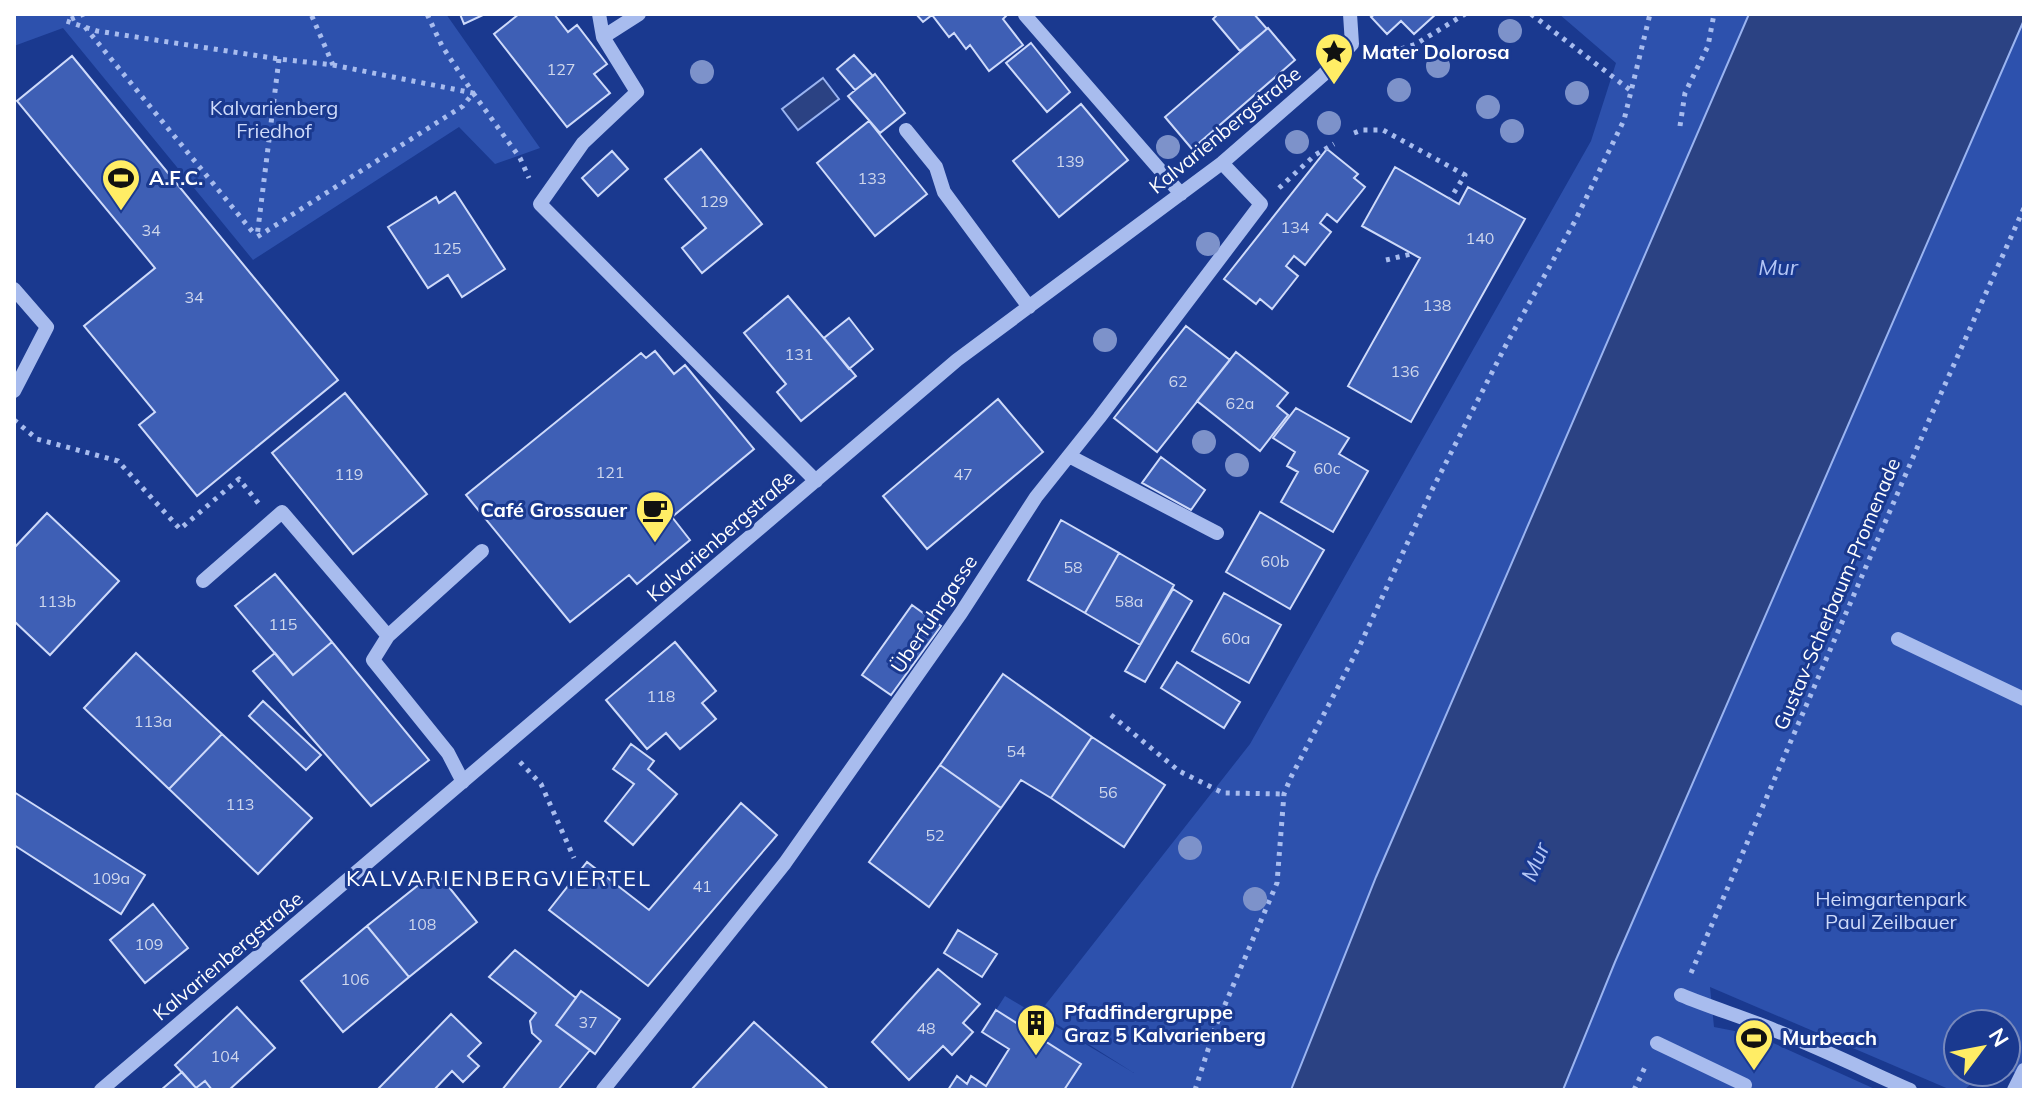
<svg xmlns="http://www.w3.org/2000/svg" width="2038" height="1104" viewBox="0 0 2038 1104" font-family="Mulish,sans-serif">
<rect width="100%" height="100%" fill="#1a398f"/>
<path fill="#2d51ad" d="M14,14H446L540,148L495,164L459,127L253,260L63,28L14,46Z
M1559,14H1749L1376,877L1291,1090H1064L1080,1065L996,1010L1005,996L1134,1073L1039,1013L1250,744L1591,141L1616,63Z
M2024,20V1077L2009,1070L2006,1071V1024H1958V1072H2003L1973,1082L1964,1090H1951L1710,987L1714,1027L1745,1033L1771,1042L1877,1090H1563L1615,962Z"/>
<path fill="#2b4283" stroke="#9ab4f1" stroke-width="2" d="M1749,14H2024V20L1615,962L1563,1090H1291L1376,877Z
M823,78L839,99L798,130L782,109Z"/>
<path fill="#3e5fb5" stroke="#cedafa" stroke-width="2" d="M460,14H485L464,24Z
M519,14H554L568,32L577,25L607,64L594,74L610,93L567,127L494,34Z
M916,14H1008L1003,19L1023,45L989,71L970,45L966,49L954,33L949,37L932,15L923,22Z
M1218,14H1254L1267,29L1240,51L1213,19Z
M1375,14H1436L1414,34L1401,21L1387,34L1371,17Z
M1268,28L1295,60L1192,149L1165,117Z
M1031,43L1070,92L1047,112L1006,63Z
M854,55L873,76L855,90L837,69Z
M72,56L338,380L197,496L139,425L155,412L84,326L155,268L17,101Z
M875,74L905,113L880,133L848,96Z
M1081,104L1128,160L1059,217L1013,161Z
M869,121L927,194L875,236L817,163Z
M701,149L762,224L702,273L682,248L706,228L665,179Z
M1327,149L1358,174L1354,178L1365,187L1337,222L1327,214L1320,223L1331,232L1305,265L1294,256L1286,266L1298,276L1272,309L1260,299L1256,304L1224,279Z
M612,151L628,169L598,196L582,178Z
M1395,167L1459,204L1468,187L1525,219L1411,422L1348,386L1420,258L1362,226Z
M455,192L505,269L462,297L448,275L428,288L388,227L436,197L439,203Z
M788,296L856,376L801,421L777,392L786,384L744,333Z
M849,318L873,349L849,369L824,338Z
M1186,326L1230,360L1157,452L1114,418Z
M655,351L674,374L685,365L754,449L672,517L690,540L637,584L629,575L570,622L466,495L641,353L646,358Z
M1236,352L1288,393L1277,406L1288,415L1260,451L1197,401Z
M345,393L427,494L353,554L272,453Z
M998,399L1043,452L927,549L883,496Z
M1296,408L1349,438L1339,454L1368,471L1333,532L1281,502L1298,472L1287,466L1295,452L1273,438Z
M1161,457L1205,490L1191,510L1142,483Z
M1260,512L1324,550L1290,609L1226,572Z
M47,513L119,581L50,655L14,621V548Z
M1061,520L1119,553L1085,613L1028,580Z
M1119,553L1174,585L1140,645L1085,613Z
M275,574L332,642L293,675L235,606Z
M1173,589L1192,601L1145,682L1125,671Z
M1224,593L1281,625L1249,683L1192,651Z
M912,605L941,626L891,695L862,675Z
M332,642L429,760L371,806L253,671L275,653L293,675Z
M675,642L716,691L702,703L716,719L680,749L666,733L647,749L606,700Z
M136,653L222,734L169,789L84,708Z
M1177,662L1240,702L1224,728L1161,688Z
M1003,674L1092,737L1051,798L1021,780L1001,808L940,765Z
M263,701L321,755L306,770L249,716Z
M222,734L312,818L258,874L169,789Z
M1092,737L1165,785L1124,847L1051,798Z
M631,744L654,761L648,769L677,794L633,845L605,821L634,784L613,769Z
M940,765L1001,808L929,907L869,862Z
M14,792L145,875L121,914L14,845Z
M741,803L777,835L648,986L549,910L587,862L649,910Z
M436,871L477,922L409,977L367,926Z
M153,904L188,948L145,983L110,940Z
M367,926L409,977L343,1032L301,981Z
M958,930L997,954L982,977L944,953Z
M515,950L576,998L556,1025L590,1050L558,1090H502L541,1041L532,1033L530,1021L536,1013L489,977Z
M938,969L980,1004L963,1023L973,1032L952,1055L943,1046L909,1080L872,1042Z
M581,991L620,1019L595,1054L556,1025Z
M237,1007L275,1048L229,1090H212L205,1081L196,1088L175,1065Z
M996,1010L1081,1064L1064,1090H948L957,1076L967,1084L971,1076L986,1086L1009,1049L982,1032Z
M451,1014L481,1043L468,1056L479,1066L463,1082L452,1071L434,1090H377Z
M754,1022L829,1090H691Z
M182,1072L196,1088L205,1081L212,1090H161Z"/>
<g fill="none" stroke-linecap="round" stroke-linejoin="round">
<path stroke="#a8bcee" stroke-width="5" stroke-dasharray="4 6" stroke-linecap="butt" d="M84,14L66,21L97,31L279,59L333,65L311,14
M1531,14L1630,90
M85,27L256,236
M1373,55L1377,57L1416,44L1465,14
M279,59L257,237L463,106L473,93L520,158L529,178
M333,65L473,93L442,46L427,14
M1680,126L1685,93L1708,46L1714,14
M1354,133L1362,130H1383L1465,175L1450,199
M1279,188L1315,155L1334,144
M1386,260L1411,254
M14,420L37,439L118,461L180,529L239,479L259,504
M1111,715L1179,771L1223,793L1284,794
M520,762L541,784L574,858
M1691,973L1930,418L2024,208
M1195,1090L1215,1028L1277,883L1284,794L1291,777L1360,645L1432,490L1507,343L1575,221L1624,120L1650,14
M1634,1090L1646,1065"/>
<path stroke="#a8bcee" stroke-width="14" d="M599,14L603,37L637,92L583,143L540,204L816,481
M1025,15L1181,194
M603,37L639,14
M906,130L936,167L944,192L1029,307
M14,289L47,327L14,391
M1069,456L1217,533
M203,581L282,512L388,636
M1898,639L2024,699
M463,782L448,753L373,660L388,636L482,551
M1681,995C1712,1008 1743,1017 1774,1030C1820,1048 1865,1070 1910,1090
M1657,1043L1745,1085
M101,1090L957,360L1222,163L1323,75L1352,44L1350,14
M603,1090L785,863L961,613L1036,497L1099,418L1261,204L1222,163
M2014,1090L2024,1070"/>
</g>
<g fill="#7d92ca">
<circle cx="1510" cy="31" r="12"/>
<circle cx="1438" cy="66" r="12"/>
<circle cx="702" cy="72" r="12"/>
<circle cx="1399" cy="90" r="12"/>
<circle cx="1577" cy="93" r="12"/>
<circle cx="1488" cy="107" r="12"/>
<circle cx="1329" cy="123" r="12"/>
<circle cx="1512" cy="131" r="12"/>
<circle cx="1297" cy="142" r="12"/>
<circle cx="1168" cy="147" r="12"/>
<circle cx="1208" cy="244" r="12"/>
<circle cx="1105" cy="340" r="12"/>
<circle cx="1204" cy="442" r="12"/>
<circle cx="1237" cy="465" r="12"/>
<circle cx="1190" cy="848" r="12"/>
<circle cx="1255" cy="899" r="12"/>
</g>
<defs>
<g id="sight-pin" transform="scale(2)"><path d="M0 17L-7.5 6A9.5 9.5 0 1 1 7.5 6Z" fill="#ffed65" stroke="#1a398f"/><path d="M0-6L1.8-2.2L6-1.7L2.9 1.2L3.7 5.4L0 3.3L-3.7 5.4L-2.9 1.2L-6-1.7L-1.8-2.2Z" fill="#111"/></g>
<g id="stadium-pin" transform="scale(2)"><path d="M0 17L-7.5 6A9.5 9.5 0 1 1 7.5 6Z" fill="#ffed65" stroke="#1a398f"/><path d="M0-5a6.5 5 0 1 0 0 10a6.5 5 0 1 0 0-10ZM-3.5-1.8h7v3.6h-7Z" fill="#111"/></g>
<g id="cafe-pin" transform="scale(2)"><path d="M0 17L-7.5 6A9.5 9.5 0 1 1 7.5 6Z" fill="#ffed65" stroke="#1a398f"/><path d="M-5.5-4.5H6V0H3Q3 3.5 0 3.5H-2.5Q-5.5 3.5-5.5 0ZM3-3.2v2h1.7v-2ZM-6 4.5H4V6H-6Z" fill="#111"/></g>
<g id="building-pin" transform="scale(2)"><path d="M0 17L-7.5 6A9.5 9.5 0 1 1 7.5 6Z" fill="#ffed65" stroke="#1a398f"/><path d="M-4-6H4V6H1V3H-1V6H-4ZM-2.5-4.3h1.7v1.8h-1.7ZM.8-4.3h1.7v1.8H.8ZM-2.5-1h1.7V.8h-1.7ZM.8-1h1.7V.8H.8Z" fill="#111"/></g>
</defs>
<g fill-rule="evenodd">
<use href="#sight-pin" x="1334" y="52"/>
<use href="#stadium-pin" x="121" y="178"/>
<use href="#cafe-pin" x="655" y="510"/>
<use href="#building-pin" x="1036" y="1023"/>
<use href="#stadium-pin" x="1754" y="1038"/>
</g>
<g text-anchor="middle" stroke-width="6" stroke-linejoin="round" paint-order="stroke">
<g font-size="16" fill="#cfd7ec">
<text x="561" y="75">127</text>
<text x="1070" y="167">139</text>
<text x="872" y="184">133</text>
<text x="714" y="207">129</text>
<text x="1295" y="233">134</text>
<text x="151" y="236">34</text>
<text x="1480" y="244">140</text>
<text x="447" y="254">125</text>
<text x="194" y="303">34</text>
<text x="1437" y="311">138</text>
<text x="799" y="360">131</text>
<text x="1405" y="377">136</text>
<text x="1178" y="387">62</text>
<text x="1240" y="409">62a</text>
<text x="1327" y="474">60c</text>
<text x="610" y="478">121</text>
<text x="349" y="480">119</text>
<text x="963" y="480">47</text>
<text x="1275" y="567">60b</text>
<text x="1073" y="573">58</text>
<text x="57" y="607">113b</text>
<text x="1129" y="607">58a</text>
<text x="283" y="630">115</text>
<text x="1236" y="644">60a</text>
<text x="661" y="702">118</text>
<text x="153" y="727">113a</text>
<text x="1016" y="757">54</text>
<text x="1108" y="798">56</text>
<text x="240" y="810">113</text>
<text x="935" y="841">52</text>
<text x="111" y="884">109a</text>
<text x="702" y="892">41</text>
<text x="422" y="930">108</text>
<text x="149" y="950">109</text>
<text x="355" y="985">106</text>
<text x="588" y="1028">37</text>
<text x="926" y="1034">48</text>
<text x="225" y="1062">104</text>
</g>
<g font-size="20" font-weight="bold" fill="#fff" stroke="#1a398f" text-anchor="start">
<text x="1362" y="59">Mater Dolorosa</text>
<text x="149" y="185">A.F.C.</text>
<text x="627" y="517" text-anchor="end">Café Grossauer</text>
<text x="1064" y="1019">Pfadfindergruppe<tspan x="1064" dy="23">Graz 5 Kalvarienberg</tspan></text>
<text x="1782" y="1045">Murbeach</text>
</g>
<g font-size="20" fill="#cedafa" stroke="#1a398f">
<text x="274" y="115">Kalvarienberg<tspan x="274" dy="23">Friedhof</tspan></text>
<text x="1891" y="906">Heimgartenpark<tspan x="1891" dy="23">Paul Zeilbauer</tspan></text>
</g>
<g font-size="20" fill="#fff" stroke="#1a398f">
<text transform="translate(1225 130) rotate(-39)" y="7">Kalvarienbergstraße</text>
<text transform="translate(721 536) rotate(-41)" y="7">Kalvarienbergstraße</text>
<text transform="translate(1837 594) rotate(-67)" y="7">Gustav-Scherbaum-Promenade</text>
<text transform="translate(934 614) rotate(-56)" y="7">Überfuhrgasse</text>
<text transform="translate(228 956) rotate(-40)" y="7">Kalvarienbergstraße</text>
</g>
<g font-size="22" font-style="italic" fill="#b4c6f5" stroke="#1a398f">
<text x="1778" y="275">Mur</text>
<text transform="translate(1535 862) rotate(-67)" y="8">Mur</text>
</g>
<g font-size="22" letter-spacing="2" fill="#fff" stroke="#1a398f">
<text x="499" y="886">KALVARIENBERGVIERTEL</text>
</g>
</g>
<rect width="2038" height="1104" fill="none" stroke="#ffffff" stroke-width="32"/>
<g transform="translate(1982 1048) rotate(58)"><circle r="38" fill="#1a398f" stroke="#7688bc" stroke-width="2"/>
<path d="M0-6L14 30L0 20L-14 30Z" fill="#ffed65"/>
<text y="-12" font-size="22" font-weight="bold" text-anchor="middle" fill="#ffffff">N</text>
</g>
</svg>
